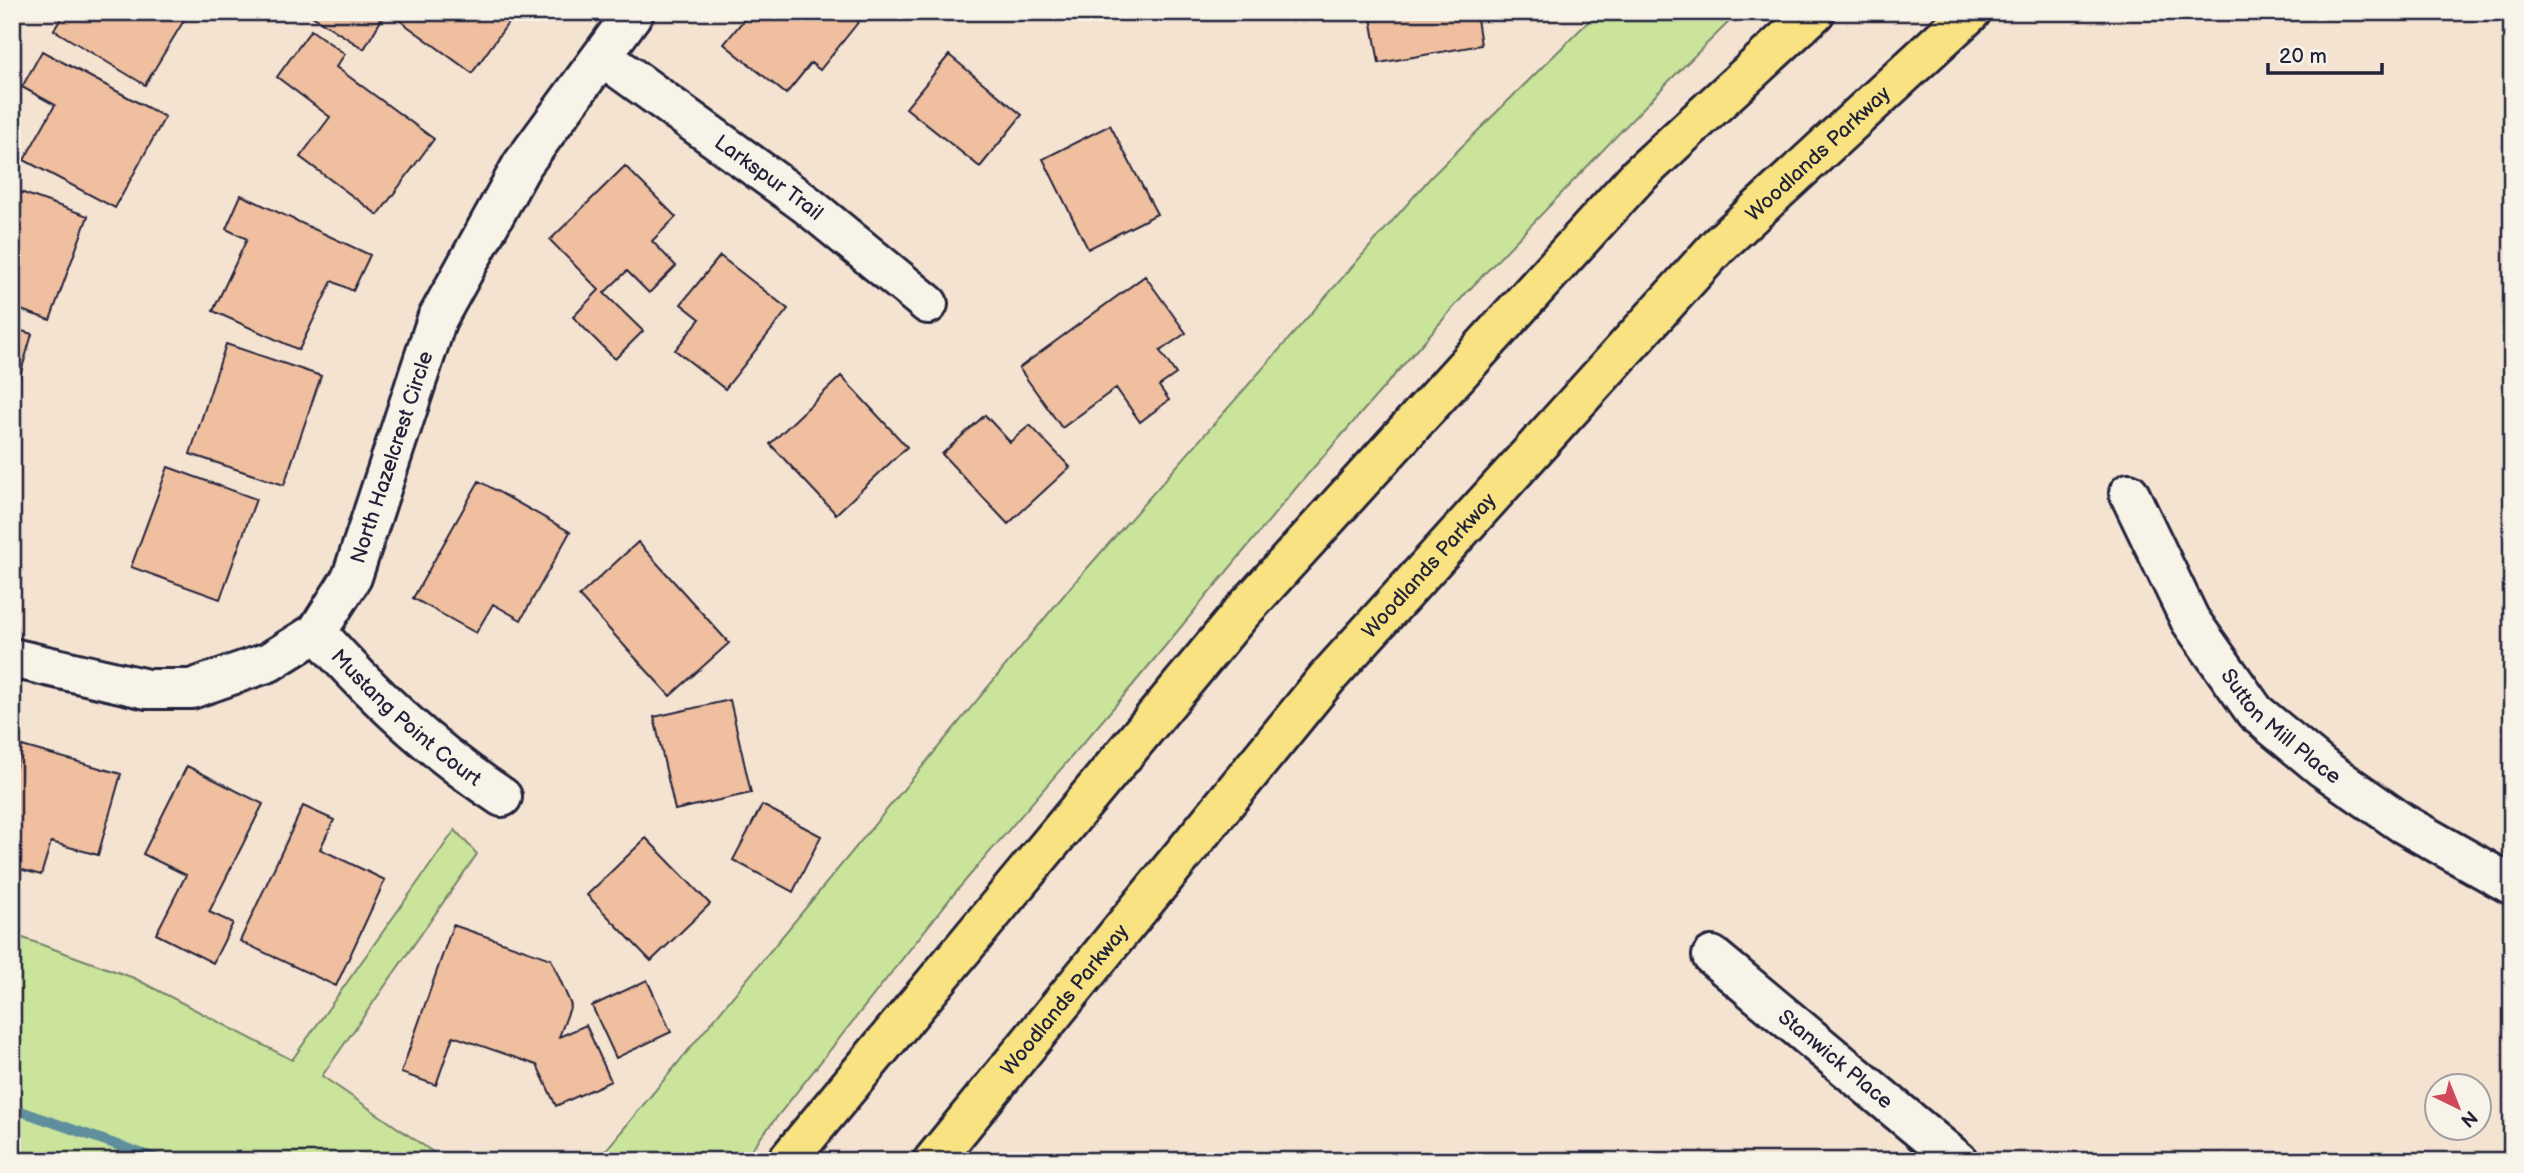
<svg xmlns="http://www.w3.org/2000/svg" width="2524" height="1173" viewBox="0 0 2524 1173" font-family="'Balsamiq Sans',sans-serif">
<rect width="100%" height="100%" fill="#f5e3d2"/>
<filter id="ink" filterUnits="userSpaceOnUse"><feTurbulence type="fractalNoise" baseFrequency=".0143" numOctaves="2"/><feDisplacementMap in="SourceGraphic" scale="14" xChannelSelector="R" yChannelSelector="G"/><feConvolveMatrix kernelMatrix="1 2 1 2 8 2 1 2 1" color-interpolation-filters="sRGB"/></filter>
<g filter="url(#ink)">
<path fill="#cae49b" stroke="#76836b" stroke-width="2" d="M1598,12H1739L1670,80L1467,292L1301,482L1132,686L953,895L742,1161H597L1068,590L1431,177Z
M455,830L477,854L322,1076L446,1161H12V934L134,978L292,1060Z"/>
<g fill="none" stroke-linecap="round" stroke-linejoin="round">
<path stroke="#5e8f9d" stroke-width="10" d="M12,1108L163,1161"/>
</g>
<path fill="#efbf9f" stroke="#22223b" stroke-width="2" d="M65,12H189L145,85L54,30Z
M306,12H386L364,49Z
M404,12H516L472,73L399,20Z
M750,12H850L860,20L820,70L811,63L786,94L724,44Z
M1370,12H1476L1481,45L1379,63Z
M311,30L345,54L336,67L434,139L378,215L300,157L330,117L277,77Z
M42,51L165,117L115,208L24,160L55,105L22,87Z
M949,55L1022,115L980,167L906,108Z
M1110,125L1157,214L1088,249L1043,159Z
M625,166L676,217L652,241L676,266L649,293L627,271L604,293L643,331L615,359L573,317L599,290L550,240Z
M12,189L88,216L50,320L12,307Z
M241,195L370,255L353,291L332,281L299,350L213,311L247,239L226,229Z
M720,256L788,309L725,389L675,350L700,319L681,304Z
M1145,276L1186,333L1160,351L1176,374L1159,386L1169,400L1140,422L1116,388L1062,428L1019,368Z
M12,328L32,334L12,403Z
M226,344L321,376L284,485L190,454Z
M841,376L907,447L836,514L770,444Z
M985,415L1010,442L1030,425L1070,467L1008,524L942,454Z
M168,467L256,499L220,599L131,567Z
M479,481L570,532L521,620L493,604L476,633L413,598Z
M638,542L729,643L670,696L579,596Z
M730,700L751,793L675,810L654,717Z
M22,746L121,774L98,855L51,842L41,875L12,867V780Z
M187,766L263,804L209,912L233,923L213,963L156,934L186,875L143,854Z
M762,805L821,836L793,892L733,860Z
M303,806L334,820L320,849L385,880L336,986L240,941Z
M646,838L710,904L651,961L587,895Z
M453,925L551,959L571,1005L559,1037L586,1025L611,1081L556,1106L537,1065L453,1036L436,1085L401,1073Z
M647,980L671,1032L616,1058L592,1006Z"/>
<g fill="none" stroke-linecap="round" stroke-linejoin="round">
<g stroke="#22223b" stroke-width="44">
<g id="minor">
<path id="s1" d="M603,57L806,204L928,304"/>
<path id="s2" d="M2129,493L2190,620L2255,712L2323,768L2402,823L2512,885"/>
<path id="s3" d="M317,632C373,696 431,750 502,797"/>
<path id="s4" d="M12,658L147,689H191L269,662L317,632L352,577L437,319L522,165L634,12"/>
<path id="s5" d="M1712,956L1958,1161"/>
</g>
</g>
<g stroke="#22223b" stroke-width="44">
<g id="major">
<path d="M787,1161L1242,612L1638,176L1815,12"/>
<path id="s6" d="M933,1161L1327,678L1718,246L1971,12"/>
</g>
</g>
<use href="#minor" stroke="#f7f3e8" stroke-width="38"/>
<use href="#major" stroke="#f8e281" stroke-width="38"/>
</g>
</g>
<g text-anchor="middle" stroke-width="5" stroke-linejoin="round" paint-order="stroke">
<g font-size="21" fill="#22223b" stroke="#f7f3e8">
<text dy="7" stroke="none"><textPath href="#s6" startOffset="1342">Woodlands Parkway</textPath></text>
<text dy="7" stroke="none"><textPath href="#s1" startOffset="205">Larkspur Trail</textPath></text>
<text dy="7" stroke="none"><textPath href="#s4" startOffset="513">North Hazelcrest Circle</textPath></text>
<text dy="7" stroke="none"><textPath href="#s6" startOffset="775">Woodlands Parkway</textPath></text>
<text dy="7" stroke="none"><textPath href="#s3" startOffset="124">Mustang Point Court</textPath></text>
<text dy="7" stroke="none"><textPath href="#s2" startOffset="282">Sutton Mill Place</textPath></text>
<text dy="7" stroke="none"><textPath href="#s6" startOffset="208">Woodlands Parkway</textPath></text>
<text dy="7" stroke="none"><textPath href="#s5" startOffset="161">Stanwick Place</textPath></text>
</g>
</g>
<rect width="2524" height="1173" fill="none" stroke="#f7f3e8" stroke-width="42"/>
<rect x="21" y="21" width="2482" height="1131" fill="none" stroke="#22223b" stroke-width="2.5" filter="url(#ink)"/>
<g transform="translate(2458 1107) rotate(137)"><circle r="33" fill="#f7f3e8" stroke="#a29fa3" stroke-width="2"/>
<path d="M0-5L12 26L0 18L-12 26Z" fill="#d1495b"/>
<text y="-10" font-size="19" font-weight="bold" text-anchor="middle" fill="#22223b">N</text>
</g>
<path d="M2268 63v10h114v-10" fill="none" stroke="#22223b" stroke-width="3.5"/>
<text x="2279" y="63" font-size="21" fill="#22223b" stroke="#f7f3e8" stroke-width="5" paint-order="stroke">20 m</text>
</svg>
